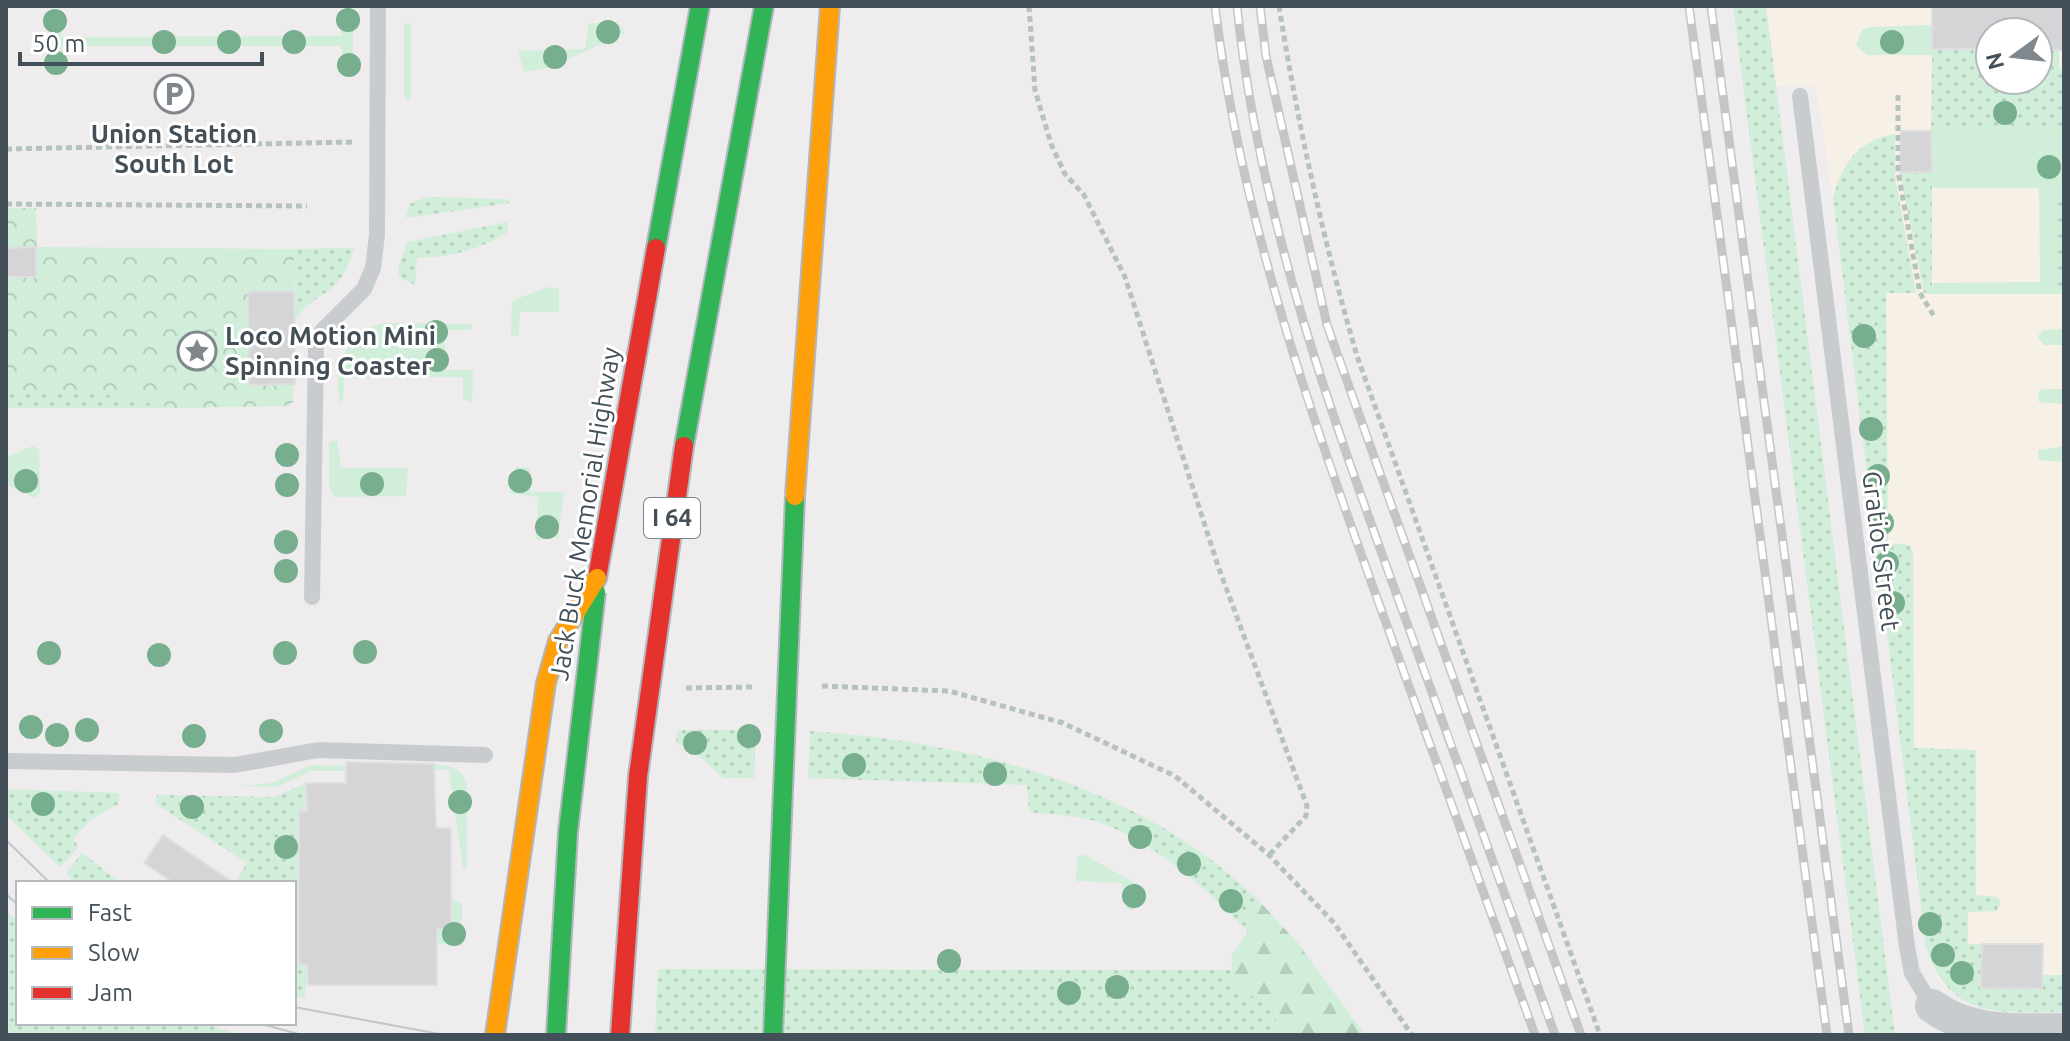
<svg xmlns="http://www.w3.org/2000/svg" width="2070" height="1041" viewBox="0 0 2070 1041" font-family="Ubuntu,sans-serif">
<defs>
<pattern id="grass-dots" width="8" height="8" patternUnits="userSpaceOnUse" patternTransform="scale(2)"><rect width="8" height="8" fill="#d0eed9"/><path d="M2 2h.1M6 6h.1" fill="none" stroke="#b4cebc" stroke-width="1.8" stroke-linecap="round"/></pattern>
<pattern id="forest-firs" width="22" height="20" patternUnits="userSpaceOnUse" patternTransform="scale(2)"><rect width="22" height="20" fill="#d0eed9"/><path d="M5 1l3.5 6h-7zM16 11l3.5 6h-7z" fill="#b4cebc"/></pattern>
<pattern id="park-crowns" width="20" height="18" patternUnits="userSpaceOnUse" patternTransform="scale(2)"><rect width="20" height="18" fill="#d0eed9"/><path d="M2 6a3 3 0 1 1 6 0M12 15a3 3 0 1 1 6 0" fill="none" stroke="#b4cebc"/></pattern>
</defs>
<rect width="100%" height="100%" fill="#eeeced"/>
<path fill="#f6f0e7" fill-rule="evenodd" d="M1766,6H2064V1012L1992,1011L1975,1005L1944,987L1934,972L1926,947L1833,199L1816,86H1776ZM1990,32H2038V80H1990Z"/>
<path fill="url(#grass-dots)" d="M1733,6H1766L1895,1035H1865Z
M1932,49H1990V80H2038V50H2059V68L2064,69V129L1931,131Z
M1895,134V176L1916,293H1886L1888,543L1910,545L1913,552L1914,748L1976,750V895L1997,897L2001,902L1996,911L1968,912V944H1982L1981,988L2042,989V975H2064V1012C1999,1012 1950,1020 1926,947L1833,199C1840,166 1859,139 1895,134Z
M1900,172H1932V294L1924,293Z
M426,197L507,199L510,203L406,218L410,204Z
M2053,201L2064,202L2063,294H2054Z
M507,222L508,232C478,250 452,257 417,258L415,285L399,277L398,269L407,242Z
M354,248C340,301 312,289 295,322L294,249Z
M82,390L175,408H6V392Z
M678,730H756L754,778H723L693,750L676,743Z
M810,731C971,742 1144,786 1262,904L1247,908L1248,932C1208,890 1163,850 1109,826C1084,815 1055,815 1029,812L1027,785L808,778Z
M306,783L299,965H307L305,998L294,995V883H235L247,863L156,804L157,795L275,797Z
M6,789L120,793L118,804L90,820L74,838L78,848L60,867L6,815Z
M82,853L121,883H75L66,873Z
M6,911L18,922V1023H201L241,1035H6Z
M658,969L1231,970V984L1276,1009L1275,1035H655Z"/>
<path fill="url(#forest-firs)" d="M1262,904L1297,942L1365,1035H1275L1276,1009L1231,984L1232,955L1248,932L1247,908Z"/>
<path fill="url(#park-crowns)" d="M6,208H36L37,247L294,249L293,402L288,406L175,408L82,390L6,392Z"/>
<path fill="#d0eed9" d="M56,10L60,15L61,37L341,36V16L348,11L353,16V69L347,74L344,72L341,46H62L61,70L56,74L52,70V15Z
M408,22L411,26V98L407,100L404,95V26Z
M589,23L620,24L624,33L552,67L524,72L518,51L585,49Z
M1932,25L1933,55H1867L1856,45L1862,30L1870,27Z
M2064,129V202H2053L2054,294H1932L1933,283L2040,282L2039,188H1932L1931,131Z
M547,287L559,289V312H520L519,336H511L512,301Z
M384,323L472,324L471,330H445V370H473L472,402L463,399V377L344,378L343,401L340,403C332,369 347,330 384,323Z
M2064,329V345H2044L2037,337L2043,330Z
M2043,389H2064V404L2039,402L2038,392Z
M337,440L341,468H408L406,496L335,497L329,487V443Z
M33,446L39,450L40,493L35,498L6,484V457Z
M2064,446V462L2039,460L2038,450Z
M517,467L530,468V492H564L558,537L536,540L538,497L510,493L509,478Z
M434,764C451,766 460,767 467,783V869L463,868L449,770L434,769Z
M311,765L346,766V771H311L277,787L239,786L272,783Z
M1083,854L1142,887V905L1131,910L1126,908L1122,883L1076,881L1077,858Z
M451,898L462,904V945L437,944V929H451Z"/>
<path fill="#d5d4d7" stroke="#dfdee0" stroke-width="2" d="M1932,6H2064V50H2038V32H1990V49H1932Z
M1901,131H1931L1932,172H1900Z
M36,247V277H6V248Z
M294,291L295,384L249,385L248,292Z
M346,762L434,764L436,828H451V929H437V985H308L307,965H299V810L307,811L306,783H346Z
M163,835L234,883H174L144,863Z
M1982,944H2043L2042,989L1981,988Z"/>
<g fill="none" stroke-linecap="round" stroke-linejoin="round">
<g stroke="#b2b7bd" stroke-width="22">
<path id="fast" d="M656,248L700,6"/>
</g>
<g stroke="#b2b7bd" stroke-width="22">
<path id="jam" d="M597,578L656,248"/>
</g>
<path stroke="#b6c2bd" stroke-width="5" stroke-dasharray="6 4" stroke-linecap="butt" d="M1029,6L1035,90L1051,144L1065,174L1084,195L1125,277L1218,566L1307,806L1306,816L1269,855
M1279,6C1298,125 1323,240 1357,356L1600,1035
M1898,95V171L1920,293L1935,318
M6,149L354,142
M6,204L307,206
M822,686L949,691L1063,723L1175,776L1269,855L1334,923L1412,1035
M686,688L752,687"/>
<path stroke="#c9ccce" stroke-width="16" d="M1800,96L1907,947L1912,973L1932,1006
M312,597L316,346L322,331L364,289L373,268L377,235L378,6
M6,761L235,765L318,750L485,755"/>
<path stroke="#c9ccce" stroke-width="34" d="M1932,1006C1971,1035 2018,1030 2064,1030"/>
<use href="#fast" stroke="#30b455" stroke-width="18"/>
<use href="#jam" stroke="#e5322d" stroke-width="18"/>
<path stroke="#c3c5c7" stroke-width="2" d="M6,840L50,883
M6,894L18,905
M294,1007L445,1035
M258,1023L302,1035"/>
<g stroke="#c3c5c7" stroke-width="9">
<path id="rail" d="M1215,6C1240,212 1307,404 1377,598C1430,744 1482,889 1535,1035
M1237,6C1258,212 1329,408 1399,601C1452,746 1503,890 1555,1035
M1260,6L1266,56L1327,325L1581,1035
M1689,6L1827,1035
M1711,6L1849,1035"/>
</g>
<use href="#rail" stroke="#fff" stroke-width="6" stroke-dasharray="18" stroke-linecap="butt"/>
<g stroke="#b2b7bd" stroke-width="22" stroke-linecap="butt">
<path id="fast-bridge" d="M684,446L764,6
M556,1035L568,832L596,592
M773,1035L795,496"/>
</g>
<g stroke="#b2b7bd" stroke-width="22" stroke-linecap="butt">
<path id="slow-bridge" d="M795,496L830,6
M495,1035L546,683L558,641L597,578"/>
</g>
<g stroke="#b2b7bd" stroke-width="22" stroke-linecap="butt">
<path id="jam-bridge" d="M620,1035L638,776L684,446"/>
</g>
<use href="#fast-bridge" stroke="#30b455" stroke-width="18"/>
<use href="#slow-bridge" stroke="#ff9f0a" stroke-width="18"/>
<use href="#jam-bridge" stroke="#e5322d" stroke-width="18"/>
</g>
<g fill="#76ae8e">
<circle cx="348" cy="20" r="12"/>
<circle cx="55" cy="21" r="12"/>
<circle cx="608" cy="32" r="12"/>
<circle cx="164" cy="42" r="12"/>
<circle cx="229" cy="42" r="12"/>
<circle cx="294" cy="42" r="12"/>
<circle cx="1892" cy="42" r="12"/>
<circle cx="555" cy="57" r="12"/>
<circle cx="56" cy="63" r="12"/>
<circle cx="349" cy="65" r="12"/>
<circle cx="2005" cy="113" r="12"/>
<circle cx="2049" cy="167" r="12"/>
<circle cx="436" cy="332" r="12"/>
<circle cx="1864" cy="336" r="12"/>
<circle cx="437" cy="360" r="12"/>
<circle cx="1871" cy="429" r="12"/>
<circle cx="287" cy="455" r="12"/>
<circle cx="1878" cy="476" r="12"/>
<circle cx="26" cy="481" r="12"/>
<circle cx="520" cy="481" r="12"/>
<circle cx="372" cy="484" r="12"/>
<circle cx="287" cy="485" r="12"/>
<circle cx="1882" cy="523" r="12"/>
<circle cx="547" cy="527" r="12"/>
<circle cx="286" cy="542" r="12"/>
<circle cx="1887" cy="563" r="12"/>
<circle cx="286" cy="571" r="12"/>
<circle cx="1893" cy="603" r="12"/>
<circle cx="365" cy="652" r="12"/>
<circle cx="49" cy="653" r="12"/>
<circle cx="285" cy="653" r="12"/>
<circle cx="159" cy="655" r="12"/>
<circle cx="31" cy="727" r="12"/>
<circle cx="87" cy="730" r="12"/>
<circle cx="271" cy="731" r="12"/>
<circle cx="57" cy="735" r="12"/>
<circle cx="194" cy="736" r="12"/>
<circle cx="749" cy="736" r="12"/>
<circle cx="695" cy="743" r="12"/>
<circle cx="854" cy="765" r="12"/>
<circle cx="995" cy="774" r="12"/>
<circle cx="460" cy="802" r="12"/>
<circle cx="43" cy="804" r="12"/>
<circle cx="192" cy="807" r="12"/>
<circle cx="1140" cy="837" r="12"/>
<circle cx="286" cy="847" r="12"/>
<circle cx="1189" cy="864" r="12"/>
<circle cx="1134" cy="896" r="12"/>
<circle cx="1231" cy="901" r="12"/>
<circle cx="1930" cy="924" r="12"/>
<circle cx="454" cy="934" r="12"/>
<circle cx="1943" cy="955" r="12"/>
<circle cx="949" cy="961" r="12"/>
<circle cx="1962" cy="973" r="12"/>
<circle cx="1117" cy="987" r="12"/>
<circle cx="1069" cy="993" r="12"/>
</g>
<defs>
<g id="parking-ring" transform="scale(2)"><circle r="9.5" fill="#fff" stroke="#80878d" stroke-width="1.5"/><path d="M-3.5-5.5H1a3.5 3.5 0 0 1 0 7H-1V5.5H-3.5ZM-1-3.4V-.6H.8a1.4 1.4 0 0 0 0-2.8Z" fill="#80878d"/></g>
<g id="sight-ring" transform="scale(2)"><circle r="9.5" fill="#fff" stroke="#80878d" stroke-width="1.5"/><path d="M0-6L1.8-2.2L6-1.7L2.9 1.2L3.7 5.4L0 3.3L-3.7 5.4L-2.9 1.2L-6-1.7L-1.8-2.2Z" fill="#80878d"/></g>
</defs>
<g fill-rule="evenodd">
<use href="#parking-ring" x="174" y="94"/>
<use href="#sight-ring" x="197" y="351"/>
</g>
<g text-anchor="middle" stroke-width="6" stroke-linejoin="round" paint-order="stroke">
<rect fill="#fff" stroke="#7c848b" stroke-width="2" x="644" y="498" width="56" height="40" rx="6"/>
<g font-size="24" font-weight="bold" fill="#445059">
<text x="672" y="526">I 64</text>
</g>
<g font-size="26" font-weight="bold" fill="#445059" stroke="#fff">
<text x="174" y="143">Union Station<tspan x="174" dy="30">South Lot</tspan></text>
<text x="225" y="345" text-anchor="start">Loco Motion Mini<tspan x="225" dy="30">Spinning Coaster</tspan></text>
</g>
<g font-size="26" fill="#445059" stroke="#fff">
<text transform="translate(585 514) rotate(-81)" y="9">Jack Buck Memorial Highway</text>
<text transform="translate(1881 551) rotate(83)" y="9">Gratiot Street</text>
</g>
</g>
<rect width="2070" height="1041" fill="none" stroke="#445059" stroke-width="16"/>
<rect x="16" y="881" width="280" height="144" fill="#ffffff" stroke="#b4b9bd" stroke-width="2"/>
<rect x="32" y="907" width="40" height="12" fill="#30b455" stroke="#b4b9bd" stroke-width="2"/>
<text x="88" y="921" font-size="24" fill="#445059">Fast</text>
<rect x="32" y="947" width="40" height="12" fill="#ff9f0a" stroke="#b4b9bd" stroke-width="2"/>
<text x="88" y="961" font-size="24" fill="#445059">Slow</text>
<rect x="32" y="987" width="40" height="12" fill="#e5322d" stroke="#b4b9bd" stroke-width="2"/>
<text x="88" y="1001" font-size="24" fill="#445059">Jam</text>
<g transform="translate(2014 56) rotate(255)"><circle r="38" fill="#ffffff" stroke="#b4b9bd" stroke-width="2"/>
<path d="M0-6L14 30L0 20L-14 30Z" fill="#80878d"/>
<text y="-12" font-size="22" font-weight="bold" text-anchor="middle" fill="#445059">N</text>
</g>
<path d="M20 52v12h242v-12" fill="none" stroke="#445059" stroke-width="4"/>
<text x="32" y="52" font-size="24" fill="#445059" stroke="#ffffff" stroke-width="6" paint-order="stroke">50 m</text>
</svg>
